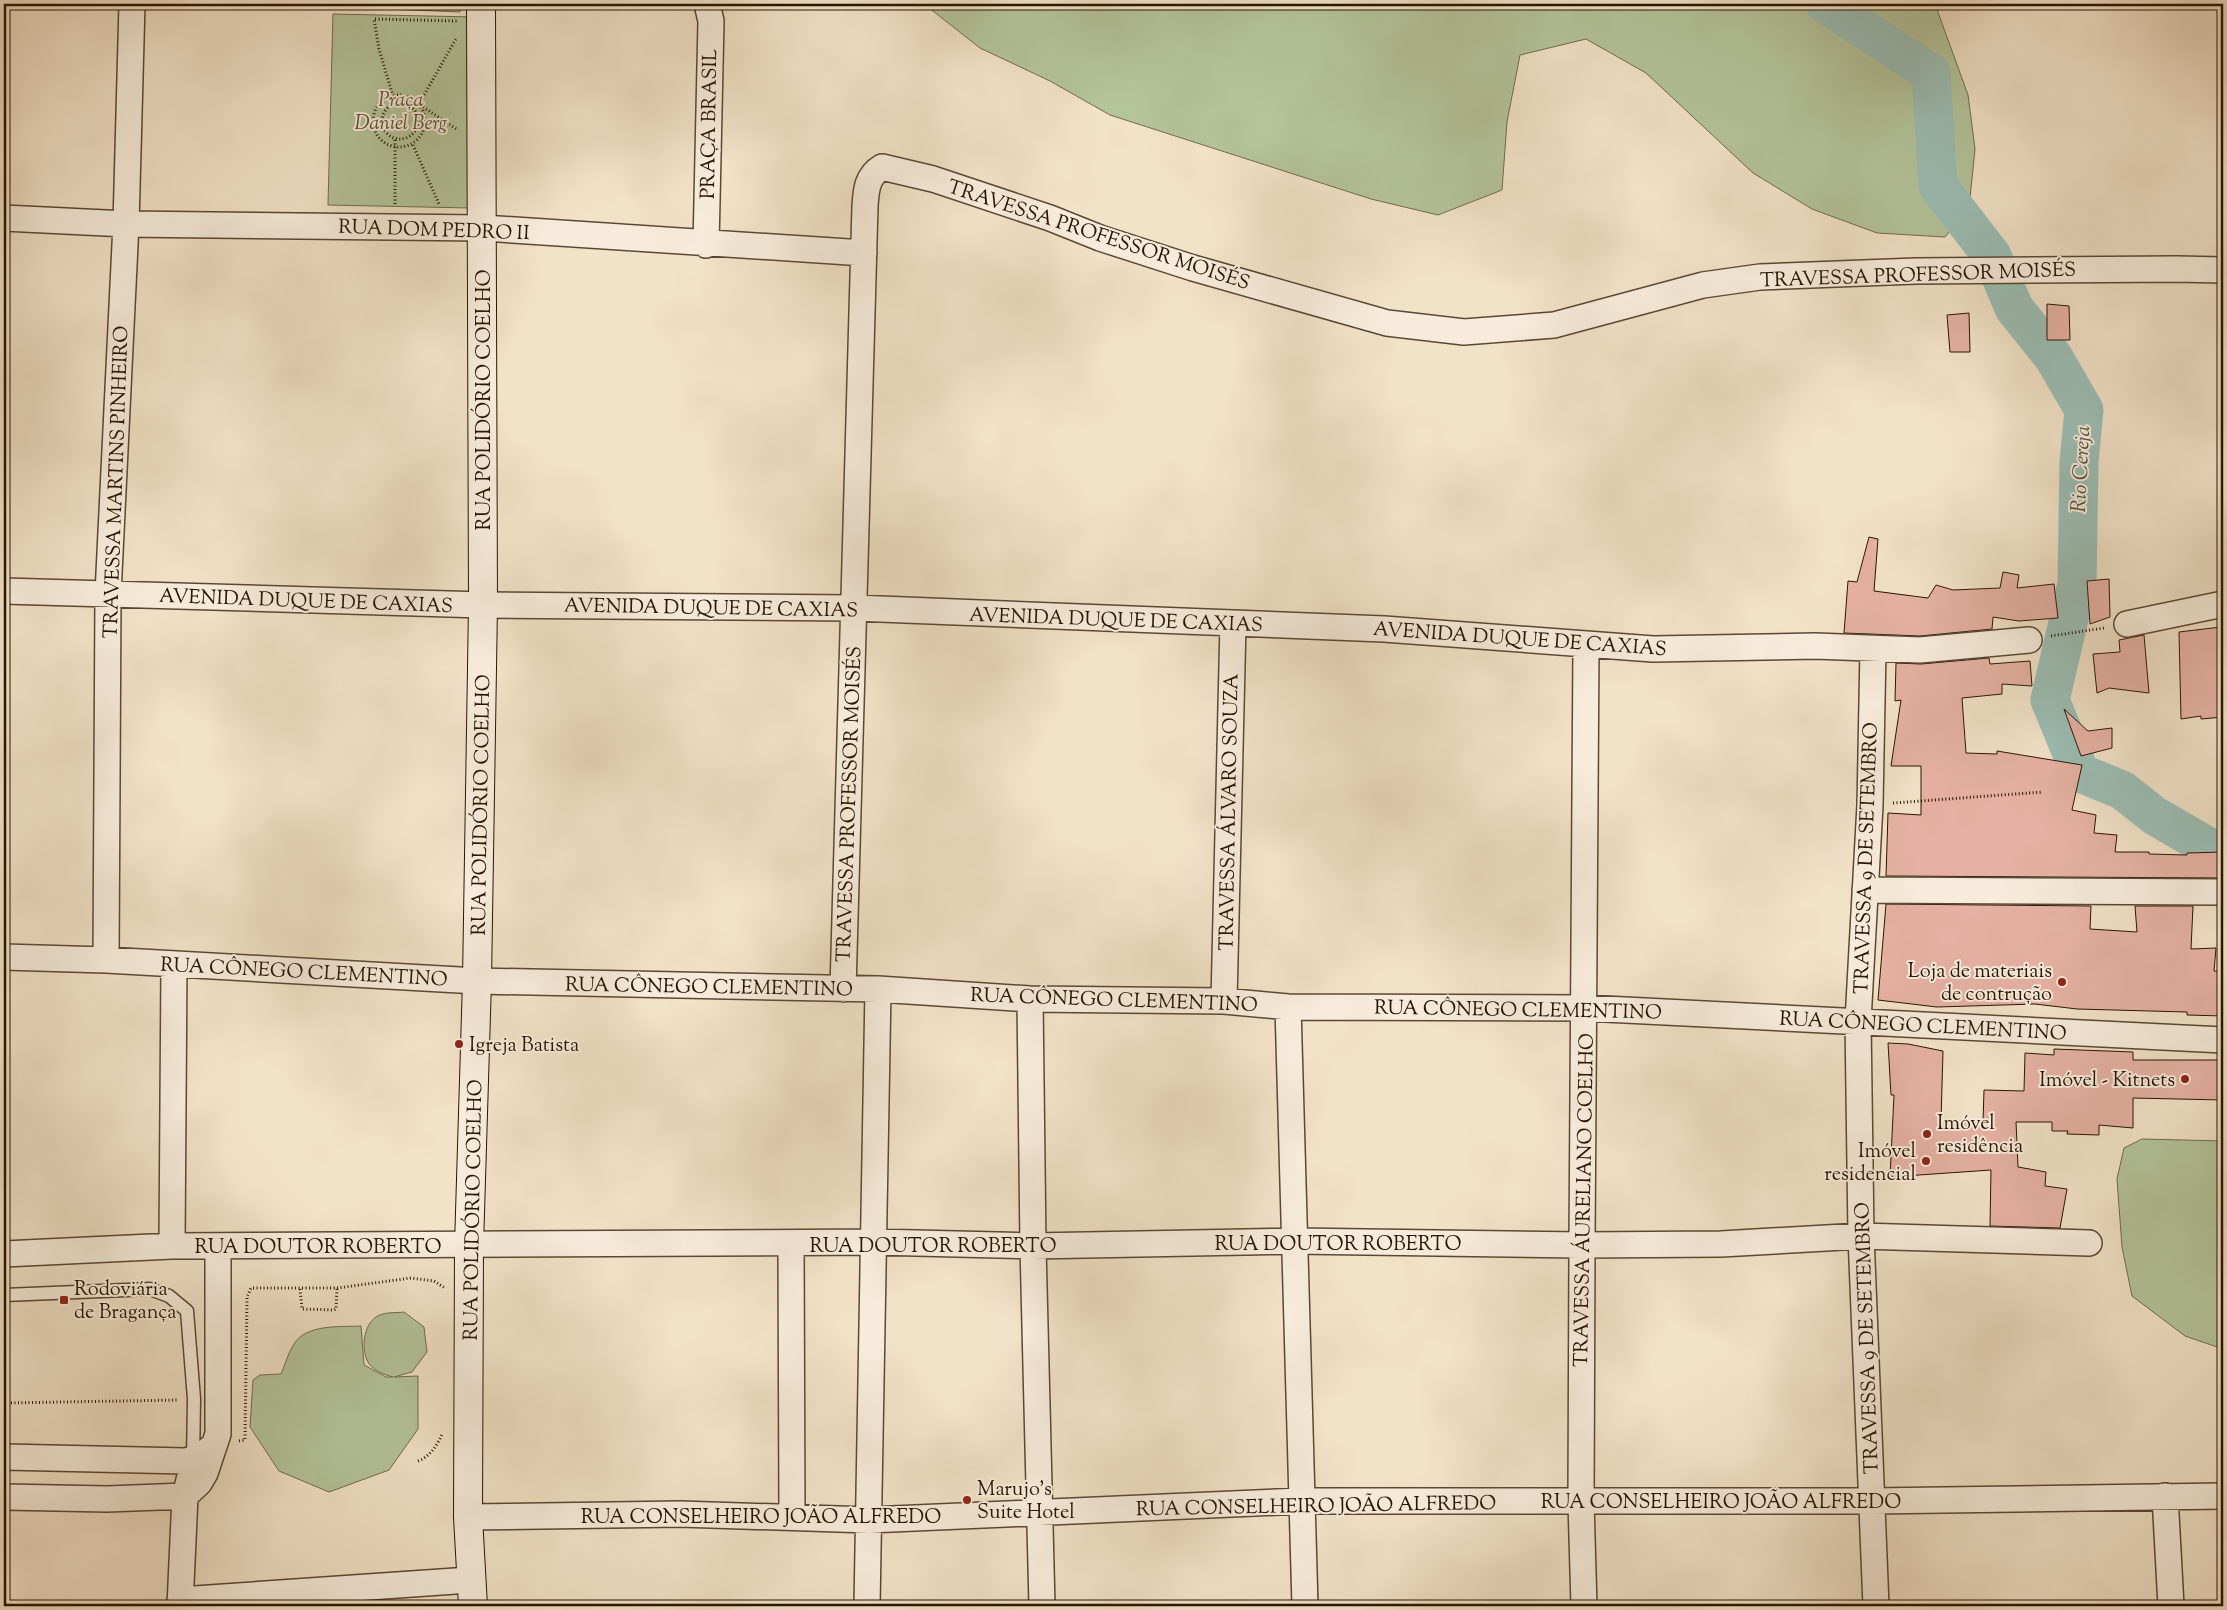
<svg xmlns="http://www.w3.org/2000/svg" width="2227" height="1610" viewBox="0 0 2227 1610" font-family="'Sorts Mill Goudy',serif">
<rect width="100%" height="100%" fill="#f2e2c8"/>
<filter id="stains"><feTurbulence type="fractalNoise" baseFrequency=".004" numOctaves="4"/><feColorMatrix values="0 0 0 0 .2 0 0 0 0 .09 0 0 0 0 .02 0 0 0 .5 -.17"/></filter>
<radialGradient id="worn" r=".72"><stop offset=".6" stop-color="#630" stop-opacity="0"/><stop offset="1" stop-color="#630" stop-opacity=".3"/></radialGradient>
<path fill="#b4c49b" stroke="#6e6c4f" d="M337,4H461L460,12L337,7Z
M924,4H1935L1968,95L1975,149L1969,208L1945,237L1877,233L1812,209L1753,173L1646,73L1586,39L1520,55L1507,122L1502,190L1438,215L1371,199L1110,115L1050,81L980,48Z
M333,14L475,17L469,208L328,205Z
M2142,1139L2223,1141V1349L2185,1336L2132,1296L2122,1247L2117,1179L2124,1148Z
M404,1312L424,1327L427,1352L412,1372L394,1377L418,1376V1429L389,1470L329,1492L279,1471L250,1427L253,1380L260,1375L281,1374C285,1365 288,1353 294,1344C306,1324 340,1327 361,1326L364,1365L386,1377H393C385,1375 371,1370 367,1360C361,1346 364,1321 380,1315C387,1312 397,1313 404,1312Z"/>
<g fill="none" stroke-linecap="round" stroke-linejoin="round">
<path stroke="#9bbeb5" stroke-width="39" d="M1825,4L1931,73L1938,186L1992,256L2014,308L2054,358L2084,410L2079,462L2077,584L2050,700L2080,773L2122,790L2155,816L2212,849L2223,851"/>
</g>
<path fill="#e6b1a4" stroke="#281503" d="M2047,304L2069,306L2070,340H2047Z
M1969,313L1970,352H1950L1947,315Z
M1869,537L1878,539L1874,591L1928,598L1936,585L1953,590L2000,588L2003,572L2019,575L2017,588L2054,584L2058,618L2019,621L1993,617L1992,629L1920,636L1844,633L1848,581L1857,582Z
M2109,579L2110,617L2090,624L2087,581Z
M2221,627L2223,654V717L2201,719V716L2181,719L2179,632Z
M2144,635L2149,693L2109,688L2097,693L2093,654L2120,652L2119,640Z
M1989,658L1990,664L2030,661L2032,686L2002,684V694L1962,698L1966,753L1997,754V751L2082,765L2072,810L2096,815L2094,833L2117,835L2115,852H2149V854L2187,855V853L2223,852V878L1886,876L1888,813L1921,815V766H1891L1901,700L1895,701L1896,663L1921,664Z
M2064,709L2088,731L2112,728V748L2081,756Z
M1886,904L2091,906L2090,929L2137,932L2135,906H2193L2191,949L2216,948L2214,971L2223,972V1016L2187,1015V1012L2077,1009L2035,1004L1937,1007L1878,1000Z
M1888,1043L1908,1044L1943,1051L1941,1121L1983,1122L1984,1090L2024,1091L2025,1053L2054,1055V1049L2133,1052V1060H2223V1100L2133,1098V1128L2099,1125V1135L2067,1134L2068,1131H2052V1122H2016L2018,1167L2046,1172L2045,1186L2067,1189L2060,1228L1990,1226L1991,1170L1890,1177L1894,1095H1891Z"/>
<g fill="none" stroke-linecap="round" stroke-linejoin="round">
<g stroke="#5a4834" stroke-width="15">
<path id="lane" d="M4,1295L150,1289L169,1296L187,1311L194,1399L193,1460"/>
</g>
<g stroke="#5a4834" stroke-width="28">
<path id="street" d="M4,218L126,224L483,228L864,253
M706,245L711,21L707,4
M4,591L483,605L855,608L1384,629L1653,649L1815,646L1920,650L2029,640
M2127,624L2223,604
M1873,649L1870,805L1858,1021L1861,1236L1876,1606
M1865,890L2223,892
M4,957L106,960L477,981L878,989L1030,999L1224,1001L1288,1007L1585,1008L2223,1040
M106,960L108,594L126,224L132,4
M843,989L865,206C866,190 867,176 882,167L933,179L1050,218L1100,238L1193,268L1387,323L1464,332L1554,325L1703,285L1760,277L1916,271L2177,269L2223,270
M1030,999L1033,1246L1042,1606
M1224,1001L1233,623
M1288,1007L1305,1606
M791,1244L792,1517
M172,1246L174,964
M4,1254L172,1246L875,1242L1033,1246L1295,1241L1582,1245L1721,1244L1861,1236L2089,1243
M4,1457L186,1461L201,1456L214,1445
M2165,1496L2171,1606
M4,1497L107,1499L185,1496L199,1483L205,1473L218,1434V1246
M468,1517L680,1514L869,1520L1301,1501H1872L2223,1496
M180,1600L470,1580
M180,1606L185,1496L189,1480
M867,1606L878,989
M1584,1606L1581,1502L1582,1245L1586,645"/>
</g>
<g stroke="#281503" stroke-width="30">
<path id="secondary" d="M473,1606L468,1517L469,1246L477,981L483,605L481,4"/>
</g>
<path stroke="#281503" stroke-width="3" stroke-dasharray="1 2.5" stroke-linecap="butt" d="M373 121a26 26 0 1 1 52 0a26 26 0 1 1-52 0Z
M393,96L379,49L374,19L458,21
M382 121a18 18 0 1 1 36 0a18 18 0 1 1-36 0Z
M419,104L457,37
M423,107L458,130
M413,145L439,204
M395,204V138
M2051,636L2104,628
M1893,803L2043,792
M300,1289L302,1309L334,1310L336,1309L337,1288
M4,1403L178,1400
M239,1441L245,1440L247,1297L251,1288H337L411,1278L434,1281L445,1288
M418,1461C430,1457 438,1444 442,1434"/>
<use href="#lane" stroke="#f7ecdb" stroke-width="12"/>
<use href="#street" stroke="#f7ecdb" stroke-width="25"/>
<use href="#secondary" stroke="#f7ecdb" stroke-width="28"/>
</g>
<g fill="#8f2418" stroke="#f7ecdb" stroke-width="2">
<circle cx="2062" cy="982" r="5"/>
<circle cx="459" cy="1044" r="5"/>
<circle cx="2185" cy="1079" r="5"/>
<circle cx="1927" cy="1134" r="5"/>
<circle cx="1926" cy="1161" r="5"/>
<rect x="59" y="1295" width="10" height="10" rx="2.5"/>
<circle cx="967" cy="1500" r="5"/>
</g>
<g text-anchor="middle" stroke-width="4" stroke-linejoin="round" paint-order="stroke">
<g font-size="20" font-style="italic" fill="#595238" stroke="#f7ecdb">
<text x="401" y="106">Praça<tspan x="401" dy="23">Daniel Berg</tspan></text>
</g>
<g font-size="20" fill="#281503" stroke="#f7ecdb">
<text transform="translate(708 124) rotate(-89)" y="7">PRAÇA BRASIL</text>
<text transform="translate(434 229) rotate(2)" y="7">RUA DOM PEDRO II</text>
<text transform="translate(1099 234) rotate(18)" y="7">TRAVESSA PROFESSOR MOISÉS</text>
<text transform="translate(1918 274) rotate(-2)" y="7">TRAVESSA PROFESSOR MOISÉS</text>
<text transform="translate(483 400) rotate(-90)" y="7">RUA POLIDÓRIO COELHO</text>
<text transform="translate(115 482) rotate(-88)" y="7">TRAVESSA MARTINS PINHEIRO</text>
<text transform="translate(306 600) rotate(2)" y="7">AVENIDA DUQUE DE CAXIAS</text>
<text transform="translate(711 607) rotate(1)" y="7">AVENIDA DUQUE DE CAXIAS</text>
<text transform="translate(1116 619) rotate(2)" y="7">AVENIDA DUQUE DE CAXIAS</text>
<text transform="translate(1520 638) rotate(4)" y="7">AVENIDA DUQUE DE CAXIAS</text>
<text transform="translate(848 804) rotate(-88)" y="7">TRAVESSA PROFESSOR MOISÉS</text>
<text transform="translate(480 805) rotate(-89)" y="7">RUA POLIDÓRIO COELHO</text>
<text transform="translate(1228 812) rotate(-89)" y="7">TRAVESSA ÁLVARO SOUZA</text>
<text transform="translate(1865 858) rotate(-88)" y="7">TRAVESSA 9 DE SETEMBRO</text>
<text transform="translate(304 971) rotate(3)" y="7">RUA CÔNEGO CLEMENTINO</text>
<text transform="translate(709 986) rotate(1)" y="7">RUA CÔNEGO CLEMENTINO</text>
<text transform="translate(1114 999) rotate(2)" y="7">RUA CÔNEGO CLEMENTINO</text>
<text transform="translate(1518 1009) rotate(1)" y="7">RUA CÔNEGO CLEMENTINO</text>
<text transform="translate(1923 1025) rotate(3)" y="7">RUA CÔNEGO CLEMENTINO</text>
<text transform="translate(1583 1200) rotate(-89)" y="7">TRAVESSA ÁURELIANO COELHO</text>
<text transform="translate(472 1210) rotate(-89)" y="7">RUA POLIDÓRIO COELHO</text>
<text x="1338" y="1250">RUA DOUTOR ROBERTO</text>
<text x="933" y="1252">RUA DOUTOR ROBERTO</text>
<text x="318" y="1253">RUA DOUTOR ROBERTO</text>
<text transform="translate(1866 1338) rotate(-92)" y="7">TRAVESSA 9 DE SETEMBRO</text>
<text x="1721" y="1508">RUA CONSELHEIRO JOÃO ALFREDO</text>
<text transform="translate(1316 1505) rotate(-1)" y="7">RUA CONSELHEIRO JOÃO ALFREDO</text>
<text x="761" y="1523">RUA CONSELHEIRO JOÃO ALFREDO</text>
</g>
<g font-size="20" fill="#281503" stroke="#f7ecdb" text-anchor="start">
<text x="2052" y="977" text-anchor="end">Loja de materiais<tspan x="2052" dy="23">de contrução</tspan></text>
<text x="469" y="1051">Igreja Batista</text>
<text x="2175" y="1086" text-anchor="end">Imóvel - Kitnets</text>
<text x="1937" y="1129">Imóvel<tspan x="1937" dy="23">residência</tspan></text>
<text x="1916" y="1157" text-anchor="end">Imóvel<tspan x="1916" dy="23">residencial</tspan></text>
<text x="74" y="1295">Rodoviária<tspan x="74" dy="23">de Bragança</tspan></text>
<text x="977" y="1495">Marujo's<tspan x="977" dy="23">Suite Hotel</tspan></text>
</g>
<g font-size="21" font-style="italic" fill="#505041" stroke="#f7ecdb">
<text transform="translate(2080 469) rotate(-87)" y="7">Rio Cereja</text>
</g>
</g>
<rect width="2227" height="1610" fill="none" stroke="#f2e2c8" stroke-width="20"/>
<rect x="5" y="5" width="2217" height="1600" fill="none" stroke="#281503" stroke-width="2.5"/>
<rect x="10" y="10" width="2207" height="1590" fill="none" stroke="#281503"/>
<rect width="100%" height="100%" filter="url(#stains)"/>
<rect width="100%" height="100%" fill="url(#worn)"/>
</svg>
